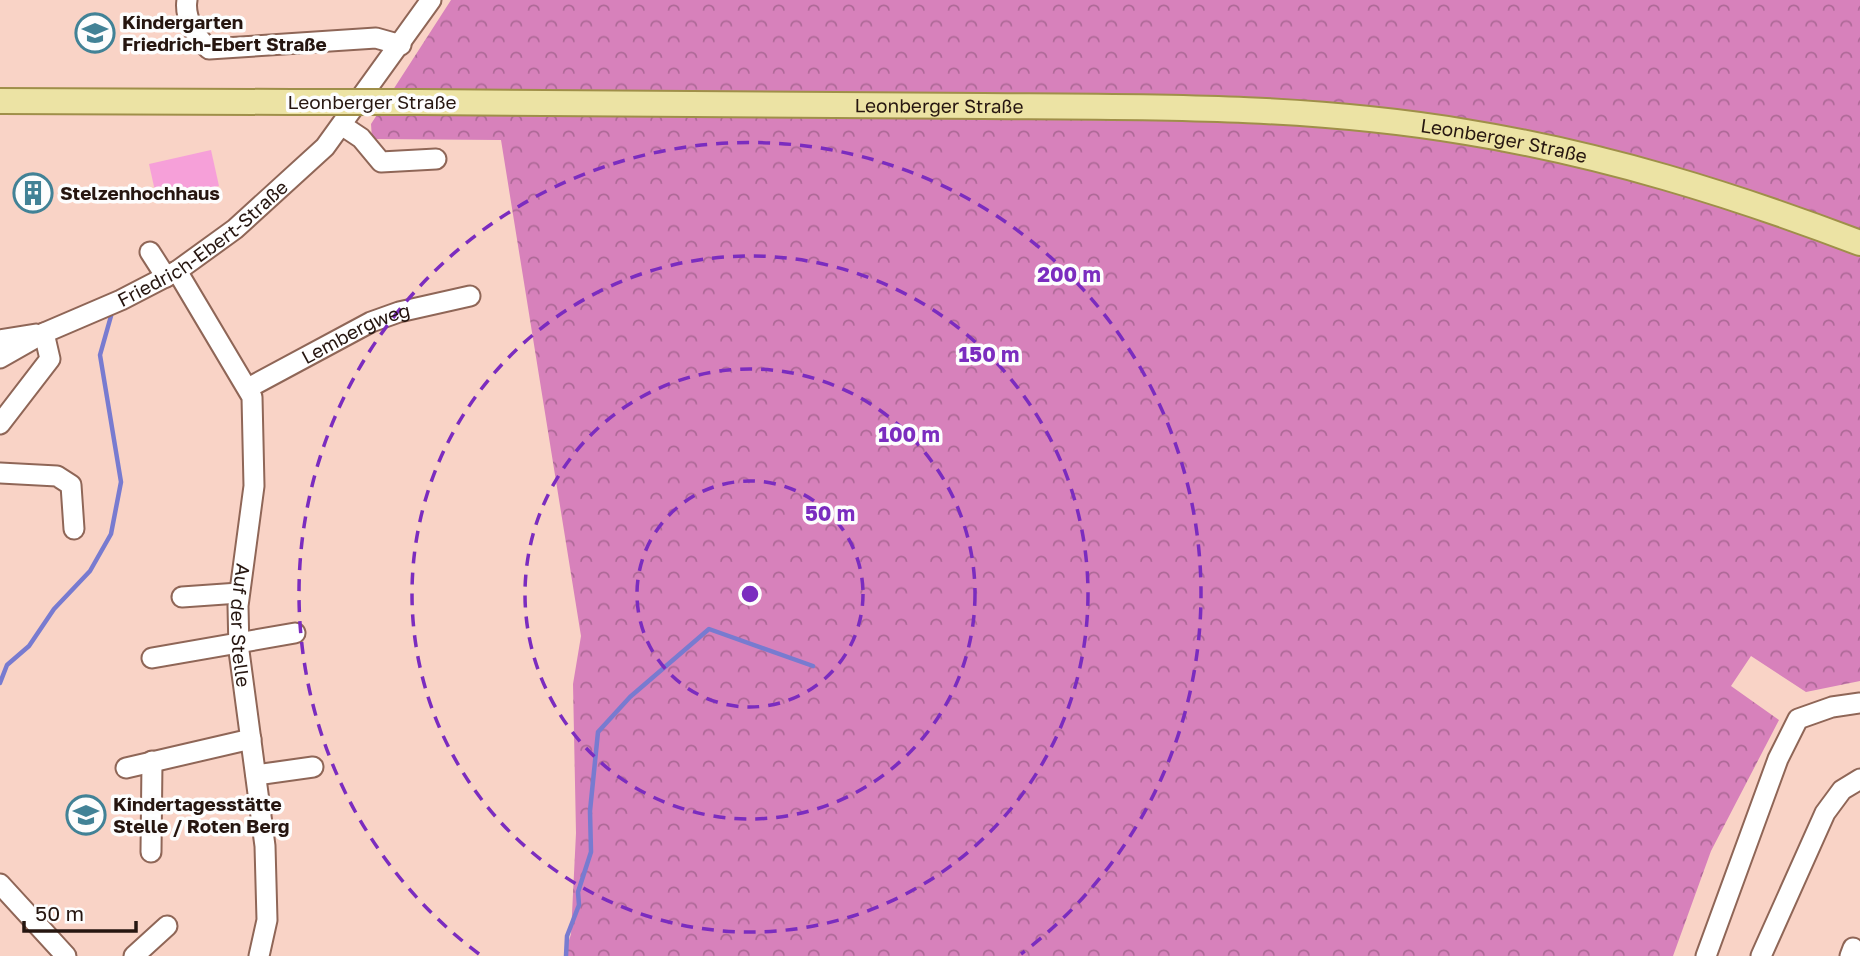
<svg xmlns="http://www.w3.org/2000/svg" width="1860" height="956" viewBox="0 0 1860 956" font-family="'Golos Text',sans-serif">
<defs>
<pattern id="forest-crowns" width="20" height="18" patternUnits="userSpaceOnUse" patternTransform="scale(1.75)"><rect width="20" height="18" fill="#d781bb"/><path d="M2 6a3 3 0 1 1 6 0M12 15a3 3 0 1 1 6 0" fill="none" stroke="#ae6997"/></pattern>
</defs>
<rect width="100%" height="100%" fill="#f9d3c6"/>
<path fill="url(#forest-crowns)" d="M451,0H1860V681L1806,692L1751,656L1731,686L1779,720L1711,851L1673,956H564L571,934L576,833L573,684L581,636L501,140L372,139L371,124Z"/>
<path fill="#f6a0d9" d="M211,150L219,186L157,200L149,164Z"/>
<g fill="none" stroke-linecap="round" stroke-linejoin="round">
<path stroke="#787bd0" stroke-width="4.5" d="M0,683L7,665L29,646L54,609L90,571L111,534L121,482L100,355L111,316
M566,956L567,936L579,905L578,892L591,852L590,811L598,732L630,697L709,629L813,666"/>
<g stroke="#8f6657" stroke-width="23">
<g id="minor">
<path d="M187,0C184,18 196,37 209,49L376,38L401,45"/>
<path d="M343,126L361,138L381,162L436,159"/>
<path d="M150,252L166,277"/>
<path id="s1" d="M177,271L252,397L254,486L238,606L239,651L265,846L267,920L259,956"/>
<path d="M0,340L36,334"/>
<path id="s2" d="M0,358L44,333L121,300L177,271L235,229L325,147L431,0"/>
<path id="s3" d="M250,387L371,322L399,312L470,296"/>
<path d="M0,424L50,359L44,333"/>
<path d="M0,473L57,476L71,485L74,529"/>
<path d="M182,597L239,593"/>
<path d="M152,658L295,633"/>
<path d="M126,768L251,739"/>
<path d="M256,775L313,767"/>
<path d="M151,852L152,761"/>
<path d="M0,884L66,956"/>
<path d="M134,956L167,926"/>
<path d="M1706,956L1778,759L1798,719L1832,707L1860,703"/>
<path d="M1761,956L1825,813L1842,790L1860,779"/>
<path d="M1850,956L1853,948"/>
</g>
</g>
<g stroke="#9f8f49" stroke-width="28">
<g id="major">
<path d="M0,101L292,102"/>
<path id="s4" d="M419,102C607,104 795,105 983,106C1144,107 1307,105 1466,132C1602,154 1731,194 1860,243"/>
</g>
</g>
<use href="#minor" stroke="#fff" stroke-width="19"/>
<use href="#major" stroke="#ece3a4" stroke-width="24"/>
<g stroke="#9f8f49" stroke-width="28" stroke-linecap="butt">
<path id="major-bridge" d="M292,102H419"/>
</g>
<use href="#major-bridge" stroke="#ece3a4" stroke-width="24"/>
</g>
<g fill="none" stroke="#7b2cbf" stroke-width="3.5" stroke-dasharray="12 9">
<circle cx="750" cy="594" r="113"/>
<circle cx="750" cy="594" r="225"/>
<circle cx="750" cy="594" r="338"/>
<path d="M479 954A451 451 0 1 1 1021 954"/>
</g>
<defs>
<g id="school-ring" transform="scale(2.0125)"><circle r="9.5" fill="#fdfdfd" stroke="#428296" stroke-width="1.5"/><path d="M0-5L7-2L0 1L-7-2ZM-4 1L0 2.5L4 1V4Q0 6-4 4Z" fill="#428296"/></g>
<g id="building-ring" transform="scale(2.0125)"><circle r="9.5" fill="#fdfdfd" stroke="#428296" stroke-width="1.5"/><path d="M-4-6H4V6H1V3H-1V6H-4ZM-2.5-4.3h1.7v1.8h-1.7ZM.8-4.3h1.7v1.8H.8ZM-2.5-1h1.7V.8h-1.7ZM.8-1h1.7V.8H.8Z" fill="#428296"/></g>
</defs>
<g fill-rule="evenodd">
<use href="#school-ring" x="95" y="33"/>
<use href="#building-ring" x="33" y="193"/>
<use href="#school-ring" x="86" y="815"/>
</g>
<g text-anchor="middle" stroke-width="7" stroke-linejoin="round" paint-order="stroke">
<g font-size="19" font-weight="bold" fill="#261610" stroke="#fdfdfd" text-anchor="start">
<text x="122" y="29">Kindergarten<tspan x="122" dy="22">Friedrich-Ebert Straße</tspan></text>
<text x="60" y="200">Stelzenhochhaus</text>
<text x="113" y="811">Kindertagesstätte<tspan x="113" dy="22">Stelle / Roten Berg</tspan></text>
</g>
<g font-size="19" fill="#261610" stroke="#fdfdfd">
<text x="372" y="109">Leonberger Straße</text>
<text dy="7" stroke="none"><textPath href="#s4" startOffset="520">Leonberger Straße</textPath></text>
<text dy="7" stroke="none"><textPath href="#s4" startOffset="1087">Leonberger Straße</textPath></text>
<text dy="7" stroke="none"><textPath href="#s2" startOffset="234">Friedrich-Ebert-Straße</textPath></text>
<text dy="7" stroke="none"><textPath href="#s3" startOffset="119">Lembergweg</textPath></text>
<text dy="7" stroke="none"><textPath href="#s1" startOffset="376">Auf der Stelle</textPath></text>
</g>
</g>
<circle cx="750" cy="594" r="10" fill="#7b2cbf" stroke="#fdfdfd" stroke-width="3.5"/>
<g font-size="21" text-anchor="middle" font-weight="bold" fill="#7b2cbf" stroke="#fdfdfd" stroke-width="7" stroke-linejoin="round" paint-order="stroke">
<text x="1069" y="282">200 m</text>
<text x="989" y="362">150 m</text>
<text x="909" y="442">100 m</text>
<text x="830" y="521">50 m</text>
</g>
<path d="M24 921v10h112v-10" fill="none" stroke="#261610" stroke-width="3.5"/>
<text x="35" y="921" font-size="21" fill="#261610" stroke="#fdfdfd" stroke-width="5" paint-order="stroke">50 m</text>
</svg>
